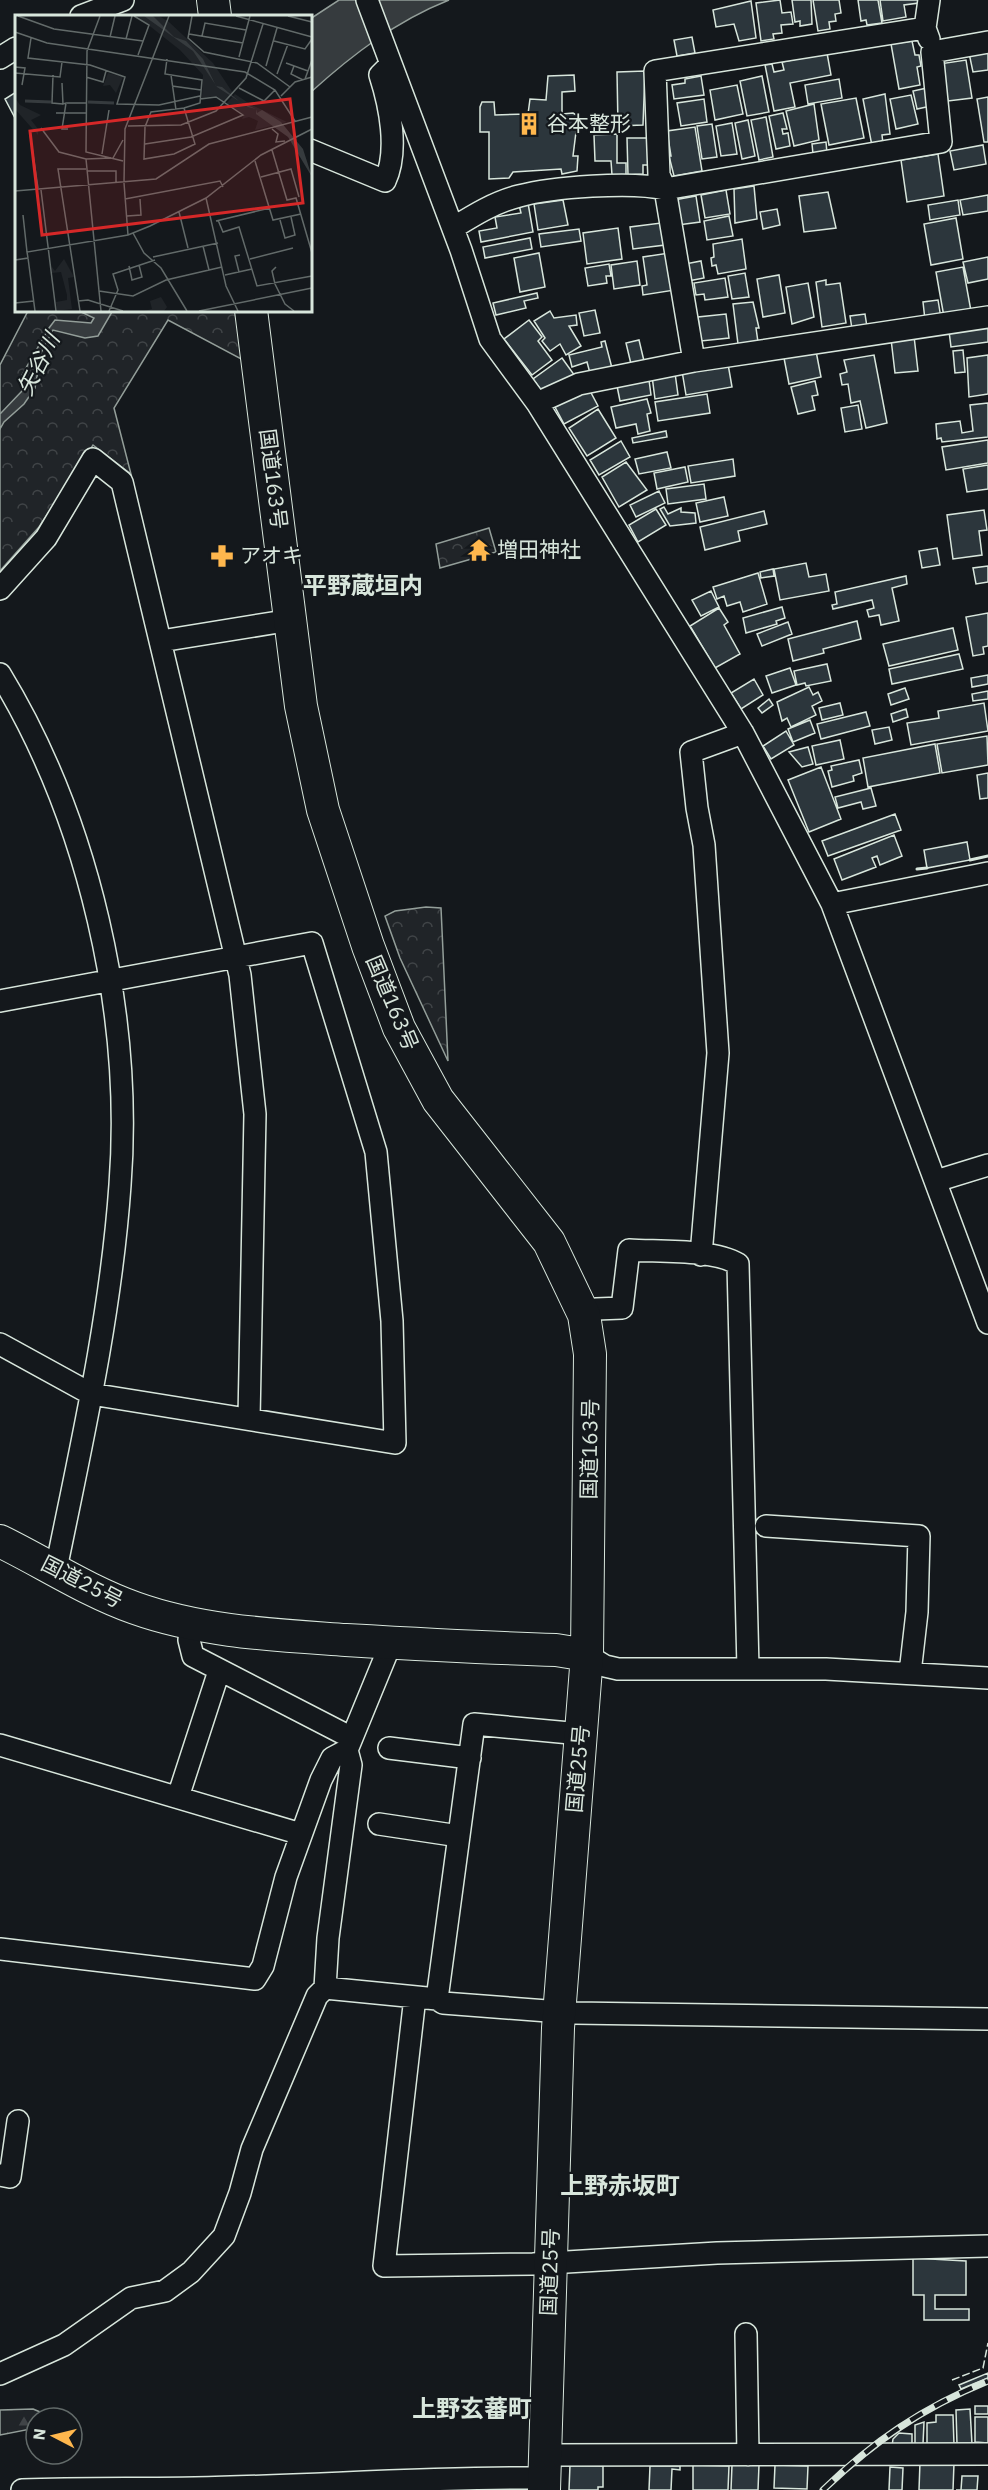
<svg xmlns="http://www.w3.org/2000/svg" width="988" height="2490" viewBox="0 0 988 2490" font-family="'IBM Plex Sans','Noto Sans JP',sans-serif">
<defs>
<pattern id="forest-firs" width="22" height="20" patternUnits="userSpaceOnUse" patternTransform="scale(1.5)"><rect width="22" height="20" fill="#202428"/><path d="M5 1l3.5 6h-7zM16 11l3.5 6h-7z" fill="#404447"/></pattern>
<pattern id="park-crowns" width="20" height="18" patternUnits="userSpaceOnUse" patternTransform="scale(1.5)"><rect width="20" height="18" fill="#202428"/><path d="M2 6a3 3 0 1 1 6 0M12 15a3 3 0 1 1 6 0" fill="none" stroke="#404447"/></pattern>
</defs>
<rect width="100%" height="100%" fill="#14181c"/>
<path fill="url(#forest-firs)" stroke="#939e99" stroke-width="1.5" d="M33,2409L45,2414L44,2418H36V2428L0,2435V2410Z"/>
<path fill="url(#park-crowns)" stroke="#939e99" stroke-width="1.5" d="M28,311H237L243,360L168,320L114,408L131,474L93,445L39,527L0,571V365Z
M489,528L496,552L440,568L436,544Z
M426,907L441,908L448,1061L400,958L385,916L395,911Z"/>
<path fill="#363b3e" stroke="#939e99" stroke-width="1.5" d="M339,0H449C396,21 352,55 311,92L310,19Z
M79,311L112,312L98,336L85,338L53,330L41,353L35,388L24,404L4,422L0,429V414L22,391V375L49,328L55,320L91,323L94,318Z"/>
<path fill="#2c363c" stroke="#d8e6dc" stroke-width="1.5" d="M780,0L782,13L791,12L793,24L781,25L782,33L773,34L774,39L761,41L756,3Z
M792,0H811L812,24L800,26V21L795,22Z
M813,0H839L841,13L835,14L836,21L829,22L830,29L818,31Z
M858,0H878L882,23L867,25L866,20L861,21Z
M880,0H919V3L904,5L906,17L883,21Z
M751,1L756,38L739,41L734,24L716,27L713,10Z
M692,37L695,53L677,56L674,40Z
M912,41L915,55H919L921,66L917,67L920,85L899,89L891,44Z
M988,49V70L973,72L969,53Z
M827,53L831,75L790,83L795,107L774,111L765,65L772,64L774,72L784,70L782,62Z
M966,60L972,98L948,101L939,64Z
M645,71L643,125L618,126L617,72Z
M574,75L575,91L562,92V114L573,113L578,116L573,156H578L577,171L562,174L561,169L513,172L509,178L489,179V132H480V107L482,102H494L495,115L528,114L530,99L546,100L548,76Z
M701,76L704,95L674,99L672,85L685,83V79Z
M762,76L769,112L747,116L740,81Z
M839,79L842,98L808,104L805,85Z
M737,85L743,114L715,120L710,90Z
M927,88L931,106L917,109L913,91Z
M16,92V120L5,99Z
M885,94L890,134L882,135L883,144L872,146L863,99Z
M911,95L918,124L896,129L890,99Z
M988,97V142H984L977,99Z
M856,98L864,138L829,145L821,104Z
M704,99L707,122L681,126L677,103Z
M814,104L819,140L794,146L786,111Z
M783,113L787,129H782L783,134L788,133L790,146L776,149L769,116Z
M766,117L773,157L759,160L751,120Z
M748,120L755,156L742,159L735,123Z
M732,123L737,154L721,156L716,126Z
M712,124L717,157L702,159L697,126Z
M695,127L702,171L674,176L669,156H671L667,131Z
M617,134V163H626V175H612L611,161H595L594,135Z
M627,138H648V165H643V174L628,175Z
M826,142L827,153L813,154L812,144Z
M983,145L986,164L954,170L950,151Z
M938,154L944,196L907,202L901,160Z
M754,186L757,219L735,223L734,189Z
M726,190L730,214L705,218L701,195Z
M828,192L836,228L804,232L799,196Z
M988,195V211L963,215L960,200Z
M696,196L700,222L678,225L674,200Z
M563,200L568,225L538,230L534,204Z
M958,200L960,215L930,220L928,205Z
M528,203L533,232L481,242L479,231L497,228L495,217L521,213L519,205Z
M777,209L780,225L763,229L760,212Z
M729,216L733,236L707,240L704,221Z
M956,218L963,259L931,265L924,224Z
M661,223L665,245L633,249L630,227Z
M618,228L622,259L587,264L583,233Z
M579,229L581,241L541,247L539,234Z
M530,238L532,249L485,258L483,247Z
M742,239L746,269L718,274L716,265L712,266L711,258L714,257L713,244Z
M539,253L545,287L520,292L514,258Z
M669,253L675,290L643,295L642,286L647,285L643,257Z
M988,257V279L968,283L963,262Z
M637,261L640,285L614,289L611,265Z
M701,261L704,278L688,281L685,264Z
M609,264L611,276H606L607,283L588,286L585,268Z
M963,267L971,311L944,317L936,272Z
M745,273L749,297L732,299L728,276Z
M779,275L785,313L763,317L757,279Z
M725,278L728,297L705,300L704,294L696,295L694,283Z
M826,280V285L840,283L846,323L822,327L816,282Z
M808,283L814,317L792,324L786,287Z
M537,293L538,298L524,301L526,308L496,315L493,303Z
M938,300L941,318L925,320L923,302Z
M753,302L759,328H756L758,342L738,344L733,304Z
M595,310L600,333L584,336L579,313Z
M550,311L554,318L576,315L577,325L569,326L581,346L566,355L560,344L550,351L542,341L545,338L534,321Z
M726,314L729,338L701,341L698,317Z
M865,314L867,327L852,329L850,316Z
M529,320L542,337L538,341L552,360L532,375L504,339Z
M988,324V342L951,347L949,331Z
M914,336L918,371L895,373L891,339Z
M639,340L644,361L631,364L626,343Z
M605,341L613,372L591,377L587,362L572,367L569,355L602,347L601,342Z
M963,350L965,372L955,373L953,351Z
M816,351L821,377L789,384L784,358Z
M874,355L887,423L866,428L860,401L851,403L848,384L842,385L840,374L847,372L844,360Z
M988,355V394L969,397L967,358Z
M562,358L575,376L546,397L533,379Z
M728,364L732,387L686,395L682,371Z
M675,373L678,395L655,399L652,376Z
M649,380L651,395L620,401L617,386Z
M815,381L818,395L812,396L815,410L798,414L791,387Z
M589,389L598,406L564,424L555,407Z
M707,394L710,413L658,421L655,402Z
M647,399L651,413L647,414L650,431L638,434L636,424L616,428L611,407Z
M988,403V437L942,442L941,438L937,439L936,424L960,421L962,433L973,431L970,405Z
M858,405L862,429L845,432L841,408Z
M598,409L616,438L587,456L569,428Z
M666,431L667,437L633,443L632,438Z
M988,440V463L946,470L942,447Z
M621,441L630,457L599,475L590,460Z
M667,452L671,468L639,474L635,459Z
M733,459L735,476L691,483L688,466Z
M626,462L647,490L619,507L602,477Z
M988,465V489L967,492L963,469Z
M685,467L688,482L657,489L654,473Z
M704,484L706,499L668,504L666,489Z
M659,491L665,503L636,517L630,505Z
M724,497L728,516L700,522L696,503Z
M664,507L668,514L681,508V512L695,513L696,523L670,526L660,509Z
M656,509L666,525L638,542L629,525Z
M984,510L987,530L979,531L982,555L953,559L947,515Z
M764,511L767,524L738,531L740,541L705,550L700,527Z
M937,548L940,565L922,568L919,551Z
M806,563L809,577L826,574L829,591L780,600L774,569Z
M988,566V582L976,584L973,568Z
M773,569L774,576L761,578L760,572Z
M758,573L767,604L743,612L740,602L727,606L724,596L717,599L713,587Z
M906,576L907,584L892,588L899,621L881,625L879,615L869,617L867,610L874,608L872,600L833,609L832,605L837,604L835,592Z
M711,591L719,607L701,616L692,600Z
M782,607L785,618L776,621L777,624L746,633L743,618Z
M719,608L728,622L724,625L740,654L715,668L690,626Z
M988,613V646L983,647L984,654L973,656L966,617Z
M857,621L861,639L823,649L824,653L793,661L788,639Z
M788,622L792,634L762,646L757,634Z
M953,628L958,650L889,666L883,644Z
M959,654L963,669L892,684L889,669Z
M827,664L831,681L806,686L805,683L797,685L794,671Z
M790,668L796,685L772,693L766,676Z
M988,675V684L972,687L971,678Z
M754,679L763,695L741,709L731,693Z
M809,687L813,695L818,692L822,701L812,706L816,715L791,727L787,718L782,721L777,702Z
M905,688L909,699L891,705L888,694Z
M988,691V699L973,701L972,694Z
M769,699L773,705L762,713L758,708Z
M840,703L843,715L822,720L819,708Z
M984,703L988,731L911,745L907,723L939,718L938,711Z
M906,709L908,717L893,722L891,714Z
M866,712L870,726L821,739L817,724Z
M810,720L815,733L793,742L788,729Z
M889,727L892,740L875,744L872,730Z
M786,731L794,745L771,759L763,746Z
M987,736L988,765L942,773L937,744Z
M840,740L844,759L816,765L812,746Z
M935,744L940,773L868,787L863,758Z
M808,747L813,764L802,767L789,752Z
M859,760L862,773L853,776L854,781L832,787L828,771L832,770L831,766Z
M821,767L841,819L809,832L788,780Z
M988,773V798L980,799L977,775Z
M871,788L876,806L863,809L861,802L838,808L835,797Z
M895,814L901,830L828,856L822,841Z
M894,835L902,856L880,865L877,856L872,858L876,867L842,880L834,859Z
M967,842L970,860L927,868L924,850Z
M913,2258L966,2261V2295H935V2309H969V2320H924V2295H913Z
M988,2373V2378L961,2389L959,2385Z
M975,2406H988V2414H975Z
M970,2409L972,2444H957L956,2410Z
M936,2415H953L954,2445H927V2423L936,2422Z
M975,2417H988V2443L975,2442Z
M924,2422L923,2444H915V2425Z
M899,2433L912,2434V2446H892L893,2439Z
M920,2462L954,2463L953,2490H919Z
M570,2465L603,2466V2487H598V2490H569Z
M693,2465L729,2466L728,2490H693Z
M732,2465H759L758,2490H731Z
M775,2465L808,2466L807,2489L774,2488Z
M650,2466H680V2470L672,2469L671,2490H649Z
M890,2467L903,2468L902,2490H889Z
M962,2476H978L977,2490H956H961Z"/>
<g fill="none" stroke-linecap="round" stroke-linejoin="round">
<g stroke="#d8e6dc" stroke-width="24">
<path id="minor" d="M367,0L461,250L490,339L537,403L743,733L832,904L988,1323
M81,16L123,0
M929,39L925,28L929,0
M0,58L16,48
M310,150L385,181C399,151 390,106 380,75L391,64
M453,228C474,215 495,202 519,196C552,187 632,181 665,189L941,142L932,52L988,42
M694,361L665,189L659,175L655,71L925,28
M537,403L579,384L694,361L988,317
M0,589L46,538L93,459L122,482L240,975L255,1114L249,1419
M161,641L291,620
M0,674C89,820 133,1014 120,1185C111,1314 82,1442 56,1569
M832,904L988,873
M0,1001L312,943L376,1152L392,1321L395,1443L91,1394L0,1344
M936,1181L988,1165
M701,1255L718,1053L704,845L697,808L691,752L743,733
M584,1315L596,1309L622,1308L629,1250C658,1252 714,1249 738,1264L748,1668
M766,1526L919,1536L917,1612L910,1673
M191,1623L189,1640L193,1656L350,1737
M587,1655L605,1666L618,1669H826L988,1678
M0,1745L301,1834
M389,1748L470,1758
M178,1797L219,1671
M379,1824L459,1836
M0,1949L255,1979L263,1966L286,1877L321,1780L332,1758L347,1750
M325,1988L437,1999L443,2003L574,2013L988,2019
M415,1997L384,2266L533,2264L717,2253L988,2246
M437,1999L474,1724L581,1734
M0,2175L10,2177L18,2121
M746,2334L748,2455
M0,2374L64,2345L131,2298L165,2291L191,2272L224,2236L240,2193L252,2149L317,1996L325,1988L328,1938L351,1765L347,1750L391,1643
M546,2455L988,2454
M22,2490C80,2488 137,2489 195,2488C311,2486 428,2477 544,2478"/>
</g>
<g stroke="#d8e6dc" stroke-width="34">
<path id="highway" d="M213,0L215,16
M251,310L301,706L323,810L368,946L399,1028L438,1100L549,1242L584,1315L590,1354L587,1655L558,2028L544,2490
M0,1541C45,1563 87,1591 135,1608C202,1632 276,1635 346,1640C416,1644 486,1648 556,1650L587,1655"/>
</g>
<use href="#minor" stroke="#14181c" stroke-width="21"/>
<use href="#highway" stroke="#14181c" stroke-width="32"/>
<g stroke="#d8e6dc" stroke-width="7">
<path id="rail" d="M823,2490C874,2441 922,2408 988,2381"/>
</g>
<use href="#rail" stroke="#14181c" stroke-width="4.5" stroke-dasharray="14" stroke-linecap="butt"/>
<path stroke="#d8e6dc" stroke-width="1.5" stroke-dasharray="8 3" stroke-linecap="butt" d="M952,2380L983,2368L988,2343"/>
<path stroke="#d8e6dc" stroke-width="3" d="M970,860L988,856
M917,869L927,868"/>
</g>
<defs>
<g id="building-bare" transform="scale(1.8)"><path d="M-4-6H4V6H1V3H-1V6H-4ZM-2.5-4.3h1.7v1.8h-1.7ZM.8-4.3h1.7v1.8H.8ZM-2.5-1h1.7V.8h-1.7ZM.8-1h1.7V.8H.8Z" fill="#ffb74d" stroke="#14181c" stroke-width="2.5" paint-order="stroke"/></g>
<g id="temple-bare" transform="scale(1.8)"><path d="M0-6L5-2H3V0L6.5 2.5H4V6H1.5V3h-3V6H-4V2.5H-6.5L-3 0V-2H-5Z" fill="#ffb74d" stroke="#14181c" stroke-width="2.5" paint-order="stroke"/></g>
<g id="pharmacy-bare" transform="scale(1.8)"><path d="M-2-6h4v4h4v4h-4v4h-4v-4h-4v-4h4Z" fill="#ffb74d" stroke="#14181c" stroke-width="2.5" paint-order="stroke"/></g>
</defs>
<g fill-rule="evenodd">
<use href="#building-bare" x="529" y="124"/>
<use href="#temple-bare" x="479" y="550"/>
<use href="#pharmacy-bare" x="222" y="556"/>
</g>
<g text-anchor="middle" stroke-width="4.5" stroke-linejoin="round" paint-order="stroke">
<g font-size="21" fill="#d8e6dc" stroke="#14181c" text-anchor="start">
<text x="547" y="131">谷本整形</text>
<text x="497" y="557">増田神社</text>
<text x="240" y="563">アオキ</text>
</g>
<g font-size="21" fill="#d8e6dc" stroke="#14181c">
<text transform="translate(273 479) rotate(83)" y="7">国道163号</text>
<text transform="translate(392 1003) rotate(67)" y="7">国道163号</text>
<text transform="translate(590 1449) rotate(-89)" y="7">国道163号</text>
<text transform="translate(82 1582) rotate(27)" y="7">国道25号</text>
<text transform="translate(578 1769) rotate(-85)" y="7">国道25号</text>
<text transform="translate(550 2272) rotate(-88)" y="7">国道25号</text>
</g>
<g font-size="22" font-style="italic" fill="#d8e6dc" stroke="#14181c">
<text transform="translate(38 364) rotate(-63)" y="8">矢谷川</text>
</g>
<g font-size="24" font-weight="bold" fill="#d8e6dc" stroke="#14181c">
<text x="363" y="594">平野蔵垣内</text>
<text x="620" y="2194">上野赤坂町</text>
<text x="472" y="2417">上野玄蕃町</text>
</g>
</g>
<g transform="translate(15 15)">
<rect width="297" height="297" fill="#14181c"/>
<path d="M0,83L5,90L26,100L16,105L23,114V120L0,94ZM146,282L152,292L149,296H129L137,294L135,286Z" fill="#202428"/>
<path d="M49,244L59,262L53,263L57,294L42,296L41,287L52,285V280L46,257L37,258V252L40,256Z" fill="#202428"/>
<path d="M122,1H144L154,7L198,48L218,78L208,87L201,81L187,83L188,60L165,35ZM93,58L108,62L101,78L95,70L88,71ZM220,79L235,89L272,107L240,115L243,106L234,102L227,104L229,100L211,89Z" fill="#202428"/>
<path d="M129,1H138L159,22L171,26L188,44L201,71L207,72L225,87L241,94L242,98L247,95L266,107L288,134L297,162L273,122L241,99V94L233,92L202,72L178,36Z" fill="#363b3e"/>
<path fill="none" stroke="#363b3e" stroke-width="3" d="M10,86L36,87M73,87L99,88"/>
<path fill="none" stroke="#626a69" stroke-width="1.5" d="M3,1L39,14L128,26M85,1L72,36L71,137L108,146M119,1L134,10L123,40M177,1L173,23L189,37L242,48L275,72M221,1L297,22M273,1L297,7M0,17L32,28L230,57L260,75L280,106M174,19L228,28M187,21L190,8L231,15M95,22L100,1M16,23L13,43L75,50L110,62L102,89L144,90L185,81M111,24L117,1M259,26L290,34L297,24M224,42L235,1M152,44L150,59L187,65L185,88L169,93M271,48L293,56M251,51L262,13M279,51L276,59L288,65M0,52L10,53L7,70M0,58L45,62L47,47M262,59L273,29M38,60L37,88L48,89M156,60L161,95M71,62L88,67L91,56M290,64L297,45M47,68L48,89L51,88L47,114H53M157,71L186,75M224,73L249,86L260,75M266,81L280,67L297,62M52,88H71M169,93L180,129L159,139L129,144L130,112L136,97ZM41,98H71M113,111L166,110L201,96L231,63L248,9M26,113L44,137L71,144L96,143M257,114L263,119L261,127L270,126M15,119L23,173M130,129L176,122L228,100L201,82L185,84M257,135L272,185L281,183L297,238M87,139L94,95M98,143L108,125M71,144L86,296M240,146L258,205L286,199M72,156H101V167M246,162L276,154L284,182M109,167L110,114L154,1M109,168L113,220M26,175L41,296M0,176L141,164L194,129L297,102M191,183L211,271L223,296M110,184L205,166L208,172M164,197L173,233M8,200L12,237M112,201L126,200L125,184M203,205L208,217L224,212L242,271L297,261M265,205L270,223L280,220L276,202M201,206L255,193M118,218L129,238L146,253L172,296M188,231L194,255M138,242L203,228M13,243L20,296M235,244L278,233M0,245L13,243L12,237L113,220L135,211L191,183L246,140L297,114M114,251L117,265L127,262L124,250M261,252L257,256L260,269L270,289L279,296M224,257L220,241L225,240M210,260L237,254M84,276L118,281L151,265L207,252M63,286L73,285L108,296M0,288L19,286M65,296L43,154H71M94,296L103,275L98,259L140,245M184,296L297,273"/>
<path fill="#d62828" fill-opacity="0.15" stroke="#d62828" stroke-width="3" d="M275,84L288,188L27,220L15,116Z"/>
<rect width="297" height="297" fill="none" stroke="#d8e6dc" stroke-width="3"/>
</g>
<g transform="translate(54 2436) rotate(277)"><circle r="28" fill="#14181c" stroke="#626a69" stroke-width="1.5"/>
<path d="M0-4.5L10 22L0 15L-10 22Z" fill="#ffb74d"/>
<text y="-9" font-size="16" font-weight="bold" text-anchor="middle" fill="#d8e6dc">N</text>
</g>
</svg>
